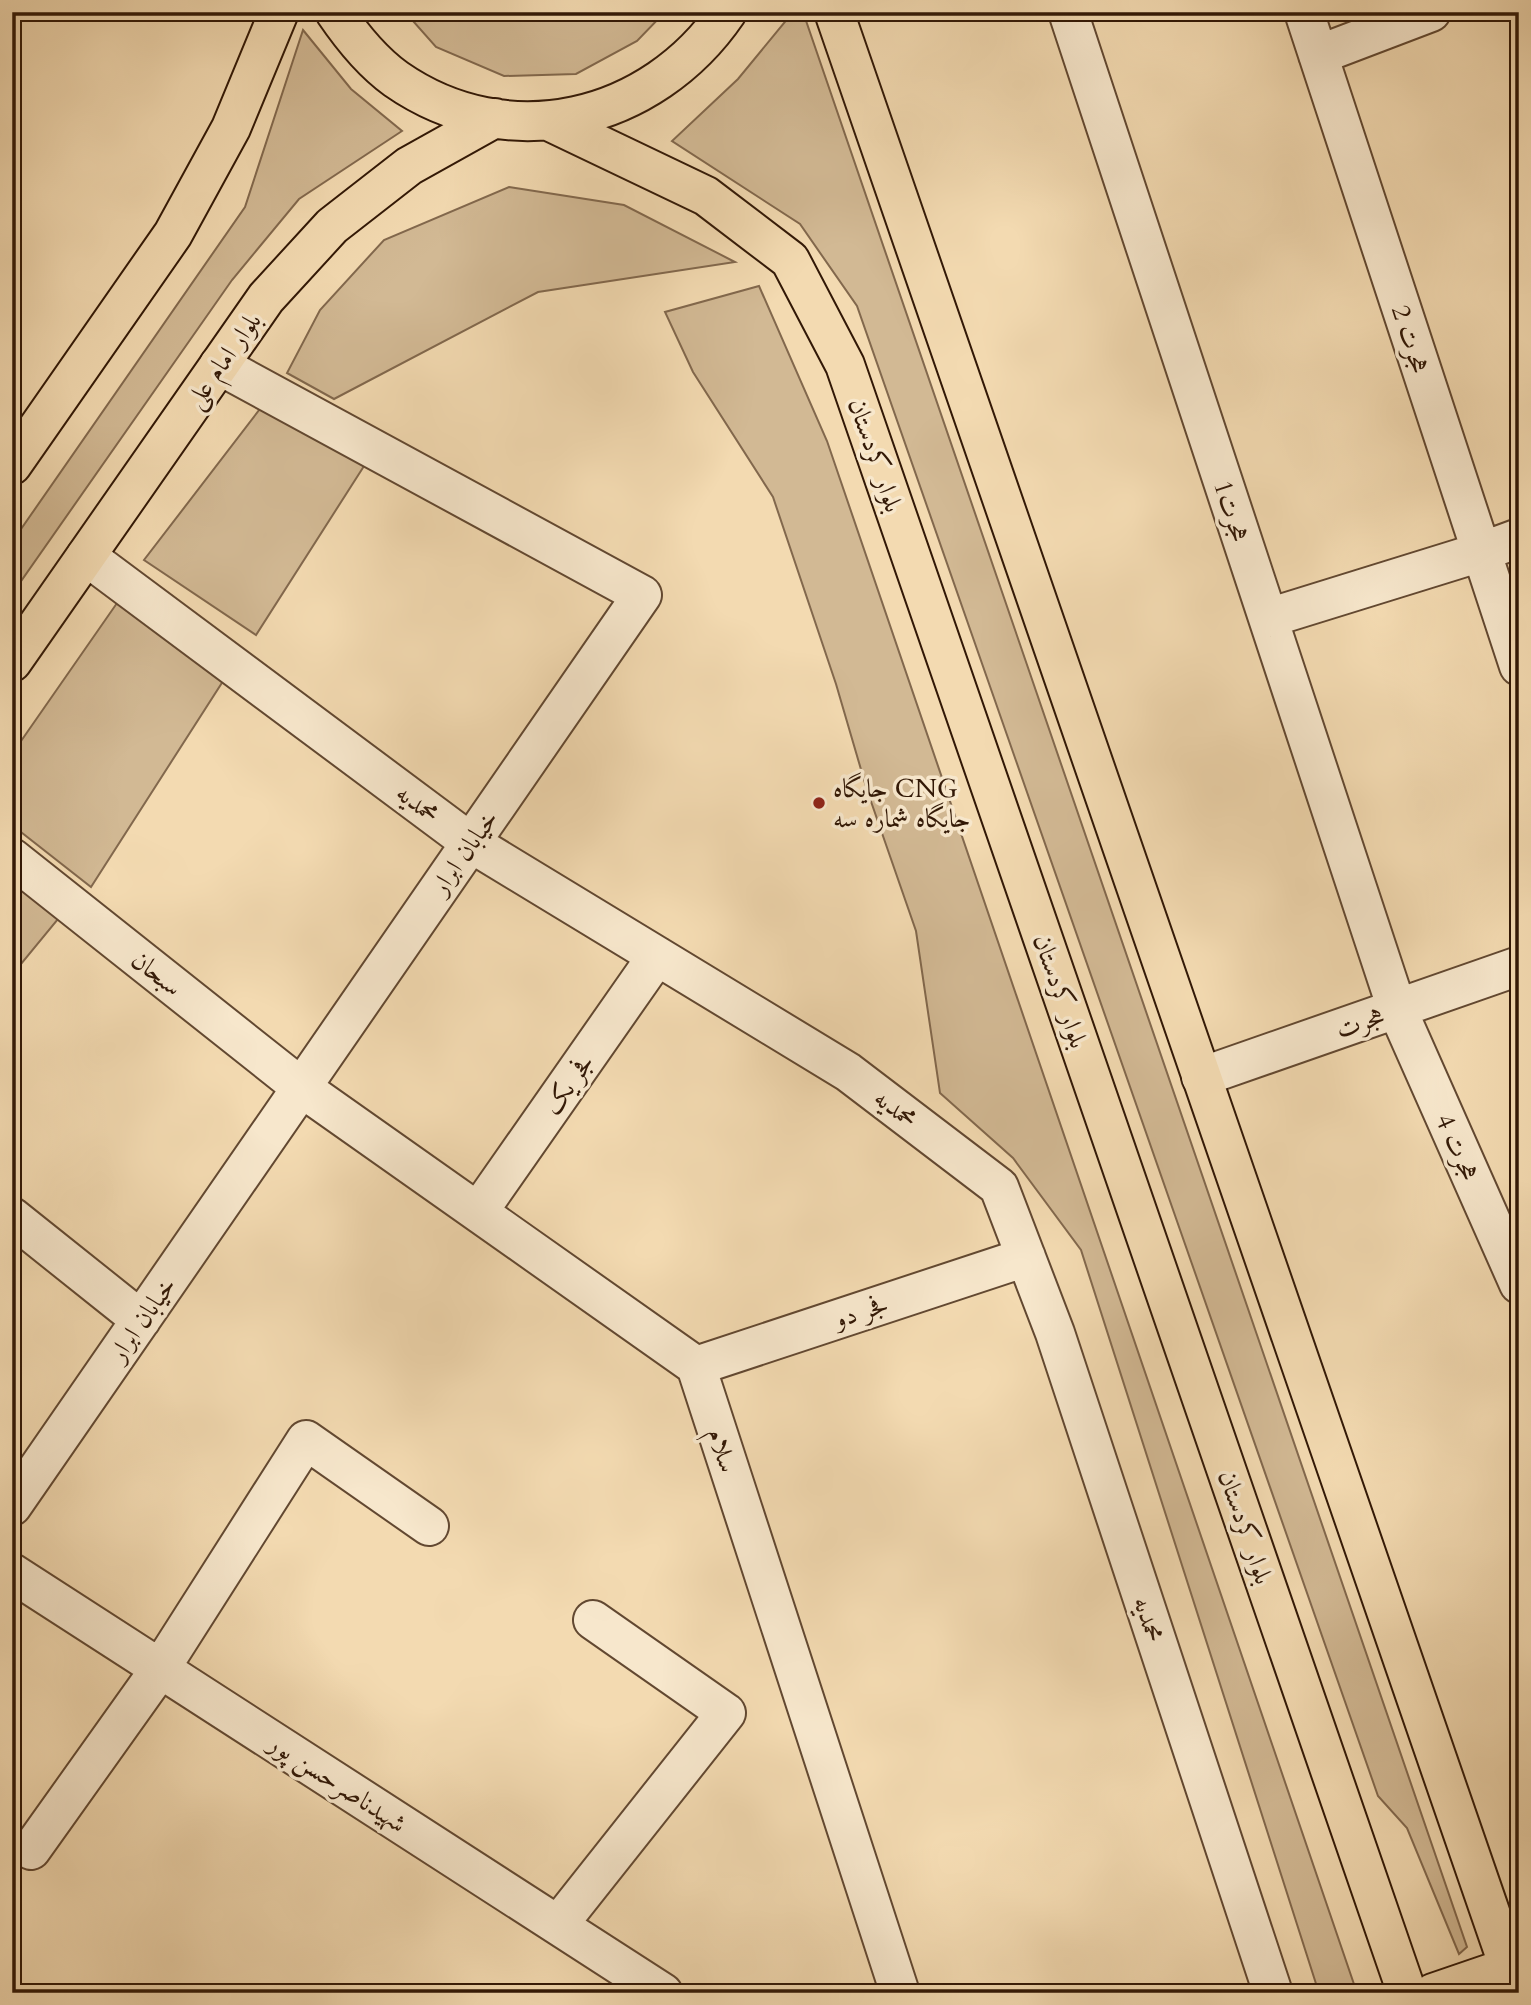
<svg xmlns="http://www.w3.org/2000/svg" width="1531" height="2005" viewBox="0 0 1531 2005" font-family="Cardo,Amiri,serif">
<rect width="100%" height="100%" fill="#f3dab1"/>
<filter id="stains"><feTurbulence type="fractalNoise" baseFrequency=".00286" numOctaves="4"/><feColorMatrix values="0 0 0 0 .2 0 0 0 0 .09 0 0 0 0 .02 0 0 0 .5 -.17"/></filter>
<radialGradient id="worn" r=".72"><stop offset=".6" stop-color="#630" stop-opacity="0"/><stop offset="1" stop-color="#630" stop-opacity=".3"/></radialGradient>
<path fill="#d2b994" stroke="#82684d" stroke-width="2" d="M405,12H665L637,41L576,74L504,76L436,47Z
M793,12H803L1467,1947L1459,1954L1407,1828L1378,1796L857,306L800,224L672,141L738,79Z
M303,30L351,89L402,131L299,199L232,280L12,594V542L245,207Z
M509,187L624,205L735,262L538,292L334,399L287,373L320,310L384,240Z
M759,286L827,441L1357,1993H1319L1081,1250L1013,1158L940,1093L916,931L867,790L836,684L773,497L693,372L665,312Z
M263,405L373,452L256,635L144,560Z
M124,593L234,664L91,887L12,825V754Z
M12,876L63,913L12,975Z"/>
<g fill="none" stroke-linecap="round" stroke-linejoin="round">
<g stroke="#624831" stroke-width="42">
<path id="minor" d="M1068,12L1397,1009L1519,1284
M1304,12L1519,666
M1318,55L1431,12
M86,556L471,843L848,1072L999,1187L1055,1333L1273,1993
M1268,618L1481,552L1519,538
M12,858L302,1088L696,1366L900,1993
M1201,1077L1519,966
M478,1212L657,956
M12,1217L141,1320
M696,1366L1026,1257
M12,1506L642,595L219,365
M12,1573L663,1993
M31,1850L160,1669L306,1440L429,1526
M558,1925L726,1713L593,1620"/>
</g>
<g stroke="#321806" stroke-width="42">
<path id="major" d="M335,12C352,37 371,61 396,79C508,157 652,122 727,12
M834,12L1518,1993
M549,121L706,196L790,260L845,365L1407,1993
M12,465L173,234L231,128L279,12
M12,662L266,298L332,226L409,166L495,118
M1433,1993L1509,1967"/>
</g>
<use href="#minor" stroke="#f7e7cc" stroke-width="38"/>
<use href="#major" stroke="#f3dab1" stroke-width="38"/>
</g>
<circle fill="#8f2418" stroke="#f7e7cc" stroke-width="2.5" cx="819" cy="803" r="7"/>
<g text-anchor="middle" stroke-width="7" stroke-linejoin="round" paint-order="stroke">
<g font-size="26" fill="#321806" stroke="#f7e7cc">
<text transform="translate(1411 339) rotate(72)" y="9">هجرت 2</text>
<text transform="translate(223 360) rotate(-55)" y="9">بلوار امام علی</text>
<text transform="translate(876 455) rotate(71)" y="9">بلوار کردستان</text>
<text transform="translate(1232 511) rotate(72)" y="9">هجرت1</text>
<text transform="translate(418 803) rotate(37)" y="9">محمدیه</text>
<text transform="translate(464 852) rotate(-55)" y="9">خیابان ابرار</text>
<text transform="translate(157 973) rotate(38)" y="9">سبحان</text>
<text transform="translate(1061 991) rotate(71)" y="9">بلوار کردستان</text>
<text transform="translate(1360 1022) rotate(-19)" y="9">هجرت</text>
<text transform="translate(568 1084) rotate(-55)" y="9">فجر یک</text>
<text transform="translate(896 1108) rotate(37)" y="9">محمدیه</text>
<text transform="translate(1458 1147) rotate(66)" y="9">هجرت 4</text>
<text transform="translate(861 1311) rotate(-18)" y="9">فجر دو</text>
<text transform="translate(142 1319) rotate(-55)" y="9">خیابان ابرار</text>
<text transform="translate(723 1450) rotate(72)" y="9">سلام</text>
<text transform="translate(1246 1527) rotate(71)" y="9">بلوار کردستان</text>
<text transform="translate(1149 1619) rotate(72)" y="9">محمدیه</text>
<text transform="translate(338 1783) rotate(33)" y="9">شهیدناصرحسن پور</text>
</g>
<g font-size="26" fill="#321806" stroke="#f7e7cc" text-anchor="start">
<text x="833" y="797">جایگاه CNG<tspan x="833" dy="30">جایگاه شماره سه</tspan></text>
</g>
</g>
<rect width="1531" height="2005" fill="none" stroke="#f3dab1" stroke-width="42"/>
<rect x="14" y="14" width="1503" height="1977" fill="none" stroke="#321806" stroke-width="3.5"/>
<rect x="21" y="21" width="1489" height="1963" fill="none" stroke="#321806" stroke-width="2"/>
<rect width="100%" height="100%" filter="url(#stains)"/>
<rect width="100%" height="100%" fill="url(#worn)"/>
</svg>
